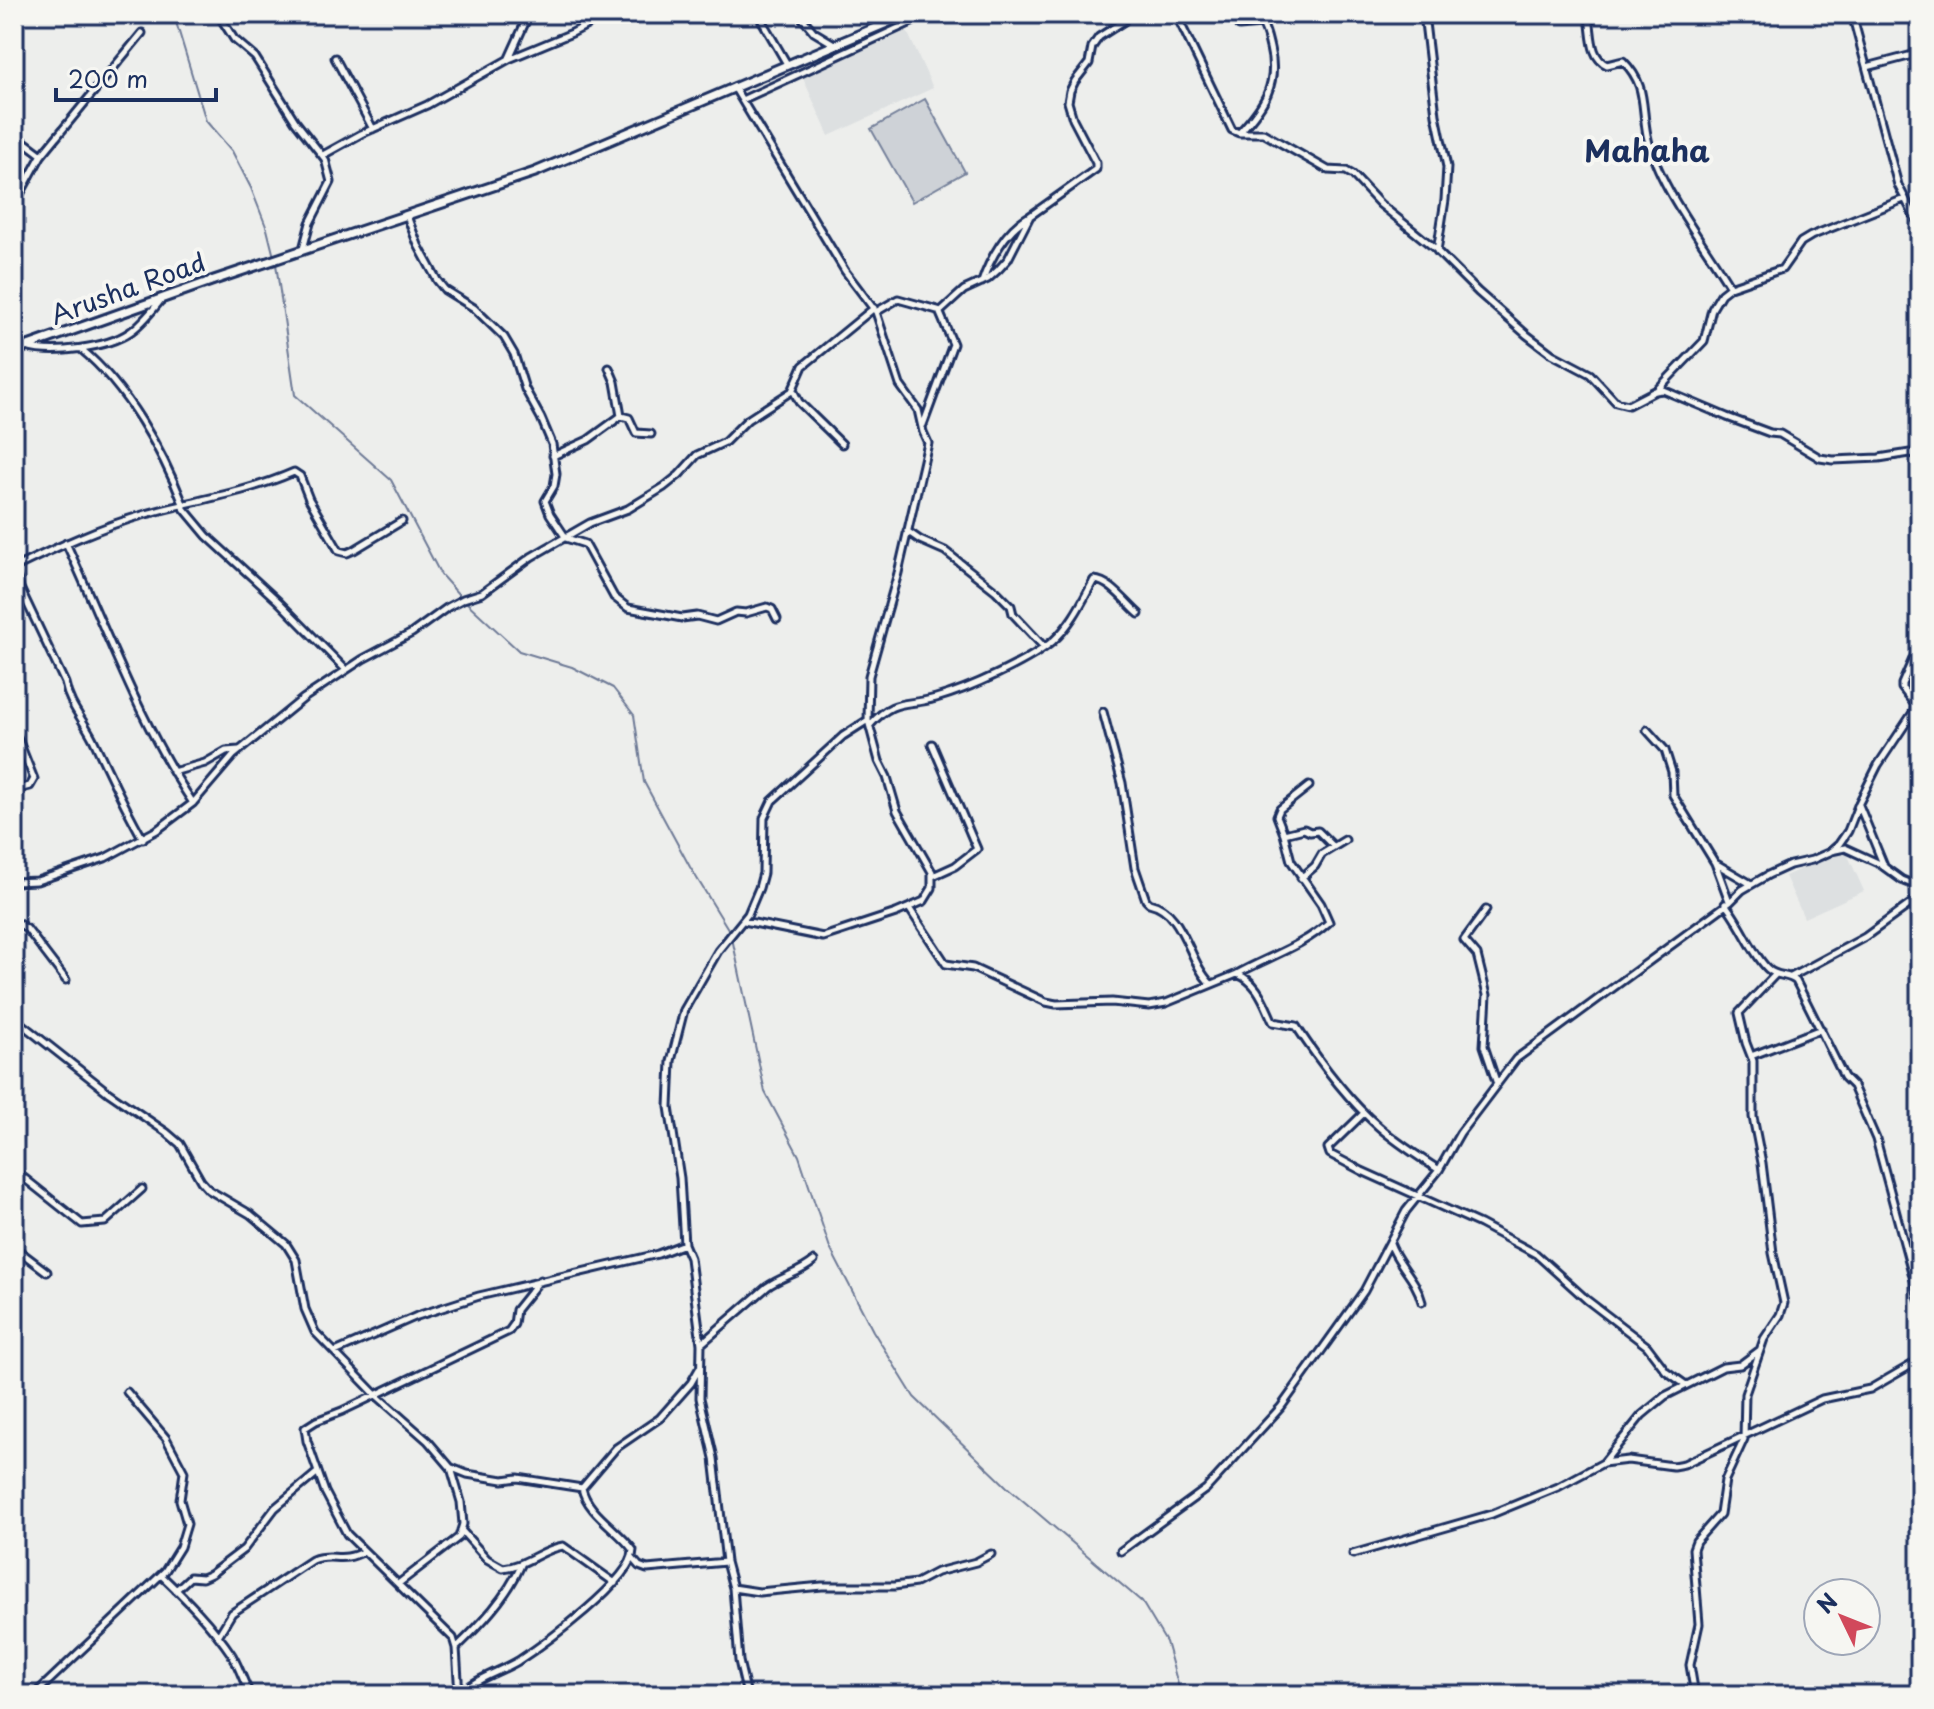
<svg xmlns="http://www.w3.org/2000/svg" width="1934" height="1709" viewBox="0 0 1934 1709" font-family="'Playpen Sans',sans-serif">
<rect width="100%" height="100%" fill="#edeeec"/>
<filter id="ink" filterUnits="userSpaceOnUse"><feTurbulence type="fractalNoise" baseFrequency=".0125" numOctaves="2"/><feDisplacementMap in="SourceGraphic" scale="16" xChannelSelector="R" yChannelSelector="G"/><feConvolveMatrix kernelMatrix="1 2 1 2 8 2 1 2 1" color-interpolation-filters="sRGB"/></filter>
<g filter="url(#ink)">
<path fill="#dde0e1" d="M906,29L933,88L829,136L802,76Z
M1845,849L1864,891L1804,918L1785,876Z"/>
<path fill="#ced2d7" stroke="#74809a" stroke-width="2" d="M925,99L965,172L912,202L871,129Z"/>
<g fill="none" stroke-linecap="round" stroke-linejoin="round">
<path stroke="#6e7a96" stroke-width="2" d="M169,14L176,22L206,121L232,151L251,188L267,229L274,257
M276,264L295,395L391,480L441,575L460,596
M465,601L519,651L572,667L613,688L634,715L644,782L690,867L730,932
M732,938L765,1092L799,1156L830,1248L873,1331L914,1397L1007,1487L1142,1602L1166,1642L1181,1695"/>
<g stroke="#1b2f5e" stroke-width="11">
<path id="minor" d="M218,14L234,39L255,57L295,121L325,159L331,182L310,223L303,249
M758,14L787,64
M799,14L814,32L834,44
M1176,14L1232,130L1239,133H1263L1328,170L1346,171L1353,175L1380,204L1437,250
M1231,14L1239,26L1262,24C1267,32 1268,40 1270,48C1279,84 1264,106 1240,132
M1424,14L1436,115L1447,167L1445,200L1437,251L1478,292L1527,335L1552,354L1590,374L1616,402L1628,405L1655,391L1663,390L1727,417L1770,433L1780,434L1820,458L1833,460L1879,458L1910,453L1920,455
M1588,14C1593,31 1588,56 1607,65L1623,61C1647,85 1641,104 1647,135C1657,185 1704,243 1730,287
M1852,14L1898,185L1920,227
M335,58L373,129
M509,58L529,14
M1867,67L1920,53
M734,87L845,271L876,312L900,385L918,410L923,432L928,443L898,573L869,676L868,720L843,736L772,801L764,818L763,873L759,888L748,914L718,951L684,1010L671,1061L669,1107L680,1178L684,1244L690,1258L701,1344L700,1398L714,1458L726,1562L733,1588L739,1661L747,1695
M742,100L929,14
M14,134L42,155
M323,155L361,134L427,105L509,59L572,33L608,14
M14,205L41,156L142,33
M407,216L418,245L437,280L445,290L474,308L504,337L514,354L525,389L541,418L552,444L556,474L554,486L545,501L550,514L566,538L585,544L614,597L628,608L682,618L697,616L716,621L736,612L746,613L767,607L772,609L777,619
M14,267L20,309L14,348
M982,282C990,258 1006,230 1028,217
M876,312L898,299L941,311L964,290L988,279L998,270L1008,259L1030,216L1096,169V163L1073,119L1068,102L1070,91L1075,81L1089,63L1092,47L1099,37L1124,21L1122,14
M26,347C52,355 107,348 130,332C142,324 152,311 161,300
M81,349C127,387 162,450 184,506
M609,368L615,382L621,416
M793,390L799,402L842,444
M1656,391L1704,341L1712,309L1721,294L1730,287L1782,269L1801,242L1811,236L1904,199
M923,425L953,344L939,311
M553,456L588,440L621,416L629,418L636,433L651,434
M182,506L207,536L278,601L346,670
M907,531L920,540L945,551L996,591L1011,606L1013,614L1044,647
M66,543C107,631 139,722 193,803
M14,568C57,547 100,527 146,514C196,500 246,493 294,472L300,476L309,499L339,551L347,553L354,550L402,521
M14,568L20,588L65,683C69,705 83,719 93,739C109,773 124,806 143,839
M1103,712L1122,783L1135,868L1146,900L1149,903C1185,911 1187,960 1211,984
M870,725C895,697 905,707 936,698C968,689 1028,662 1053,641C1072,624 1083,600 1094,580C1111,581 1126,603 1139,614
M14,729L34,779L30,786L14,790
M1647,730L1665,750L1672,772L1673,795L1715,863L1729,901
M932,744L977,849L955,866L933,876
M173,772L205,763L226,751L239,750
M1859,805L1884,866
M1284,834L1304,829L1310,832L1318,831L1333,846
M1831,851L1845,848L1880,864L1902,880L1920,887
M1715,863L1751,884
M1301,878L1315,866L1322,854L1345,840
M14,882L37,881L105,858L157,830L193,803L234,755L304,698L363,659L412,633L448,607L463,599L482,593L531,557L590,523L628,509L664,487L679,475L697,455L725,442L747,420L792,391L803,366L874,308
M1725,904C1741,923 1752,954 1768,969C1778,978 1787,973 1796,981L1844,1077L1853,1086L1876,1139L1920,1302
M909,908L946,964L973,968L1046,1002L1056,1004L1112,1002L1149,1006L1166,1003L1237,974C1258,982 1264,1003 1273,1022L1296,1026C1319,1061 1346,1098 1378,1126C1397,1143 1418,1156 1439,1170
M1486,910L1464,940L1477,955L1487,995L1484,1046L1497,1084
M14,921L27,929L66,980
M744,921L823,937L896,913L924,901L932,888V872L897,811L887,777L879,761L868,720
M1237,974C1269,956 1302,947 1329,922L1321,904L1291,861L1284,834L1277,816L1280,809L1309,786
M1791,977L1865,937L1920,897
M14,1018L109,1093L166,1132L180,1144L201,1181L209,1190L250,1214L286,1244L296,1260L305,1309L315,1332L376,1395L428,1441L451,1468L461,1502L463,1524L459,1537L398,1584
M1751,1056L1821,1029
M1364,1113L1328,1148L1330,1154L1362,1171L1480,1224L1536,1254L1587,1300L1647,1346L1666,1371L1686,1385
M14,1170L82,1224L105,1222L142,1189
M1390,1243C1397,1264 1416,1278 1422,1302
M14,1247L47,1272
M701,1344L767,1287C782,1276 799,1274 814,1261
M335,1352L417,1316L479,1296L658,1254L684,1244
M1604,1462L1642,1415L1665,1396L1723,1367L1740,1365L1760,1350
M452,1468L467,1474L503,1480L518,1478L582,1488
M461,1530L487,1559L503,1568C526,1566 542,1549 563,1546L615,1583
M1121,1551L1206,1489L1281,1407L1364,1291L1406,1211L1439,1170L1460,1133L1516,1059L1730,902L1742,890L1768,875L1790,865L1812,860L1830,852L1839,844L1848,831L1859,803L1878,765L1914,711L1915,705L1902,688V684L1920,643
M1353,1554L1492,1514L1558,1487L1603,1463L1628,1460L1673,1466L1684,1464L1822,1399L1870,1389L1920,1360
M632,1558L639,1566L647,1569L726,1562
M161,1575C186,1599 212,1625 232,1655C239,1667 244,1682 250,1695
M733,1588L759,1592L822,1586H894L916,1583L937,1572L976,1562L991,1554
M176,1590L190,1577L202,1578L211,1574L244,1549L275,1508L318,1472
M218,1636L232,1613L312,1560C332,1552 341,1564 364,1551
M456,1648C481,1624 507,1597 521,1565
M34,1695L165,1571L180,1547L187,1524L180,1500L184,1472L166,1438L127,1392
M459,1695L456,1648L453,1638L347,1534L325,1492L307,1441L305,1428L316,1421L342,1411L509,1331L514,1324L516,1310L540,1280
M460,1695C477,1677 498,1673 518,1661C544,1644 633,1580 633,1550C619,1530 587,1513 582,1488L616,1448L660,1418L691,1383L699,1369
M1695,1695L1690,1665L1699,1624L1693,1549L1696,1541L1720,1514L1725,1480L1744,1439L1745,1394L1764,1339L1780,1315L1784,1303L1773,1253L1762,1163L1753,1117V1061L1746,1043L1739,1013L1775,975"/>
</g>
<g stroke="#1b2f5e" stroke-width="13">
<path id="major" d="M14,351L214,280L535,172L908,14"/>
</g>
<use href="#minor" stroke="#f6f6f2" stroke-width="5"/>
<use href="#major" stroke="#f6f6f2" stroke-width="7"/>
</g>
</g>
<g text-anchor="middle" stroke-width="8" stroke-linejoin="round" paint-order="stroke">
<g font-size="26" fill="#1b2f5e" stroke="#f6f6f2">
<text transform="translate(128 289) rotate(-20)" y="9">Arusha Road</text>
</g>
<g font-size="30" font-weight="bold" fill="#1b2f5e" stroke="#f6f6f2">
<text x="1647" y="162">Mahaha</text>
</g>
</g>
<rect width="1934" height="1709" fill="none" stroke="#f6f6f2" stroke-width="48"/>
<rect x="24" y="24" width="1886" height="1661" fill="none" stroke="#1b2f5e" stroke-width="3" filter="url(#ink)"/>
<g transform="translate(1842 1617) rotate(313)"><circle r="38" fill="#f6f6f2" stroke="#9ea6b7" stroke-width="2"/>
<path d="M0-6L14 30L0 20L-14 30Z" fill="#d1495b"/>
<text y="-12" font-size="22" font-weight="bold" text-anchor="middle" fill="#1b2f5e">N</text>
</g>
<path d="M56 88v12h160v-12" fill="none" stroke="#1b2f5e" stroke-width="4"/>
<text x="68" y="88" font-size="24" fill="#1b2f5e" stroke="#f6f6f2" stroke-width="6" paint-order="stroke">200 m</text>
</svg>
